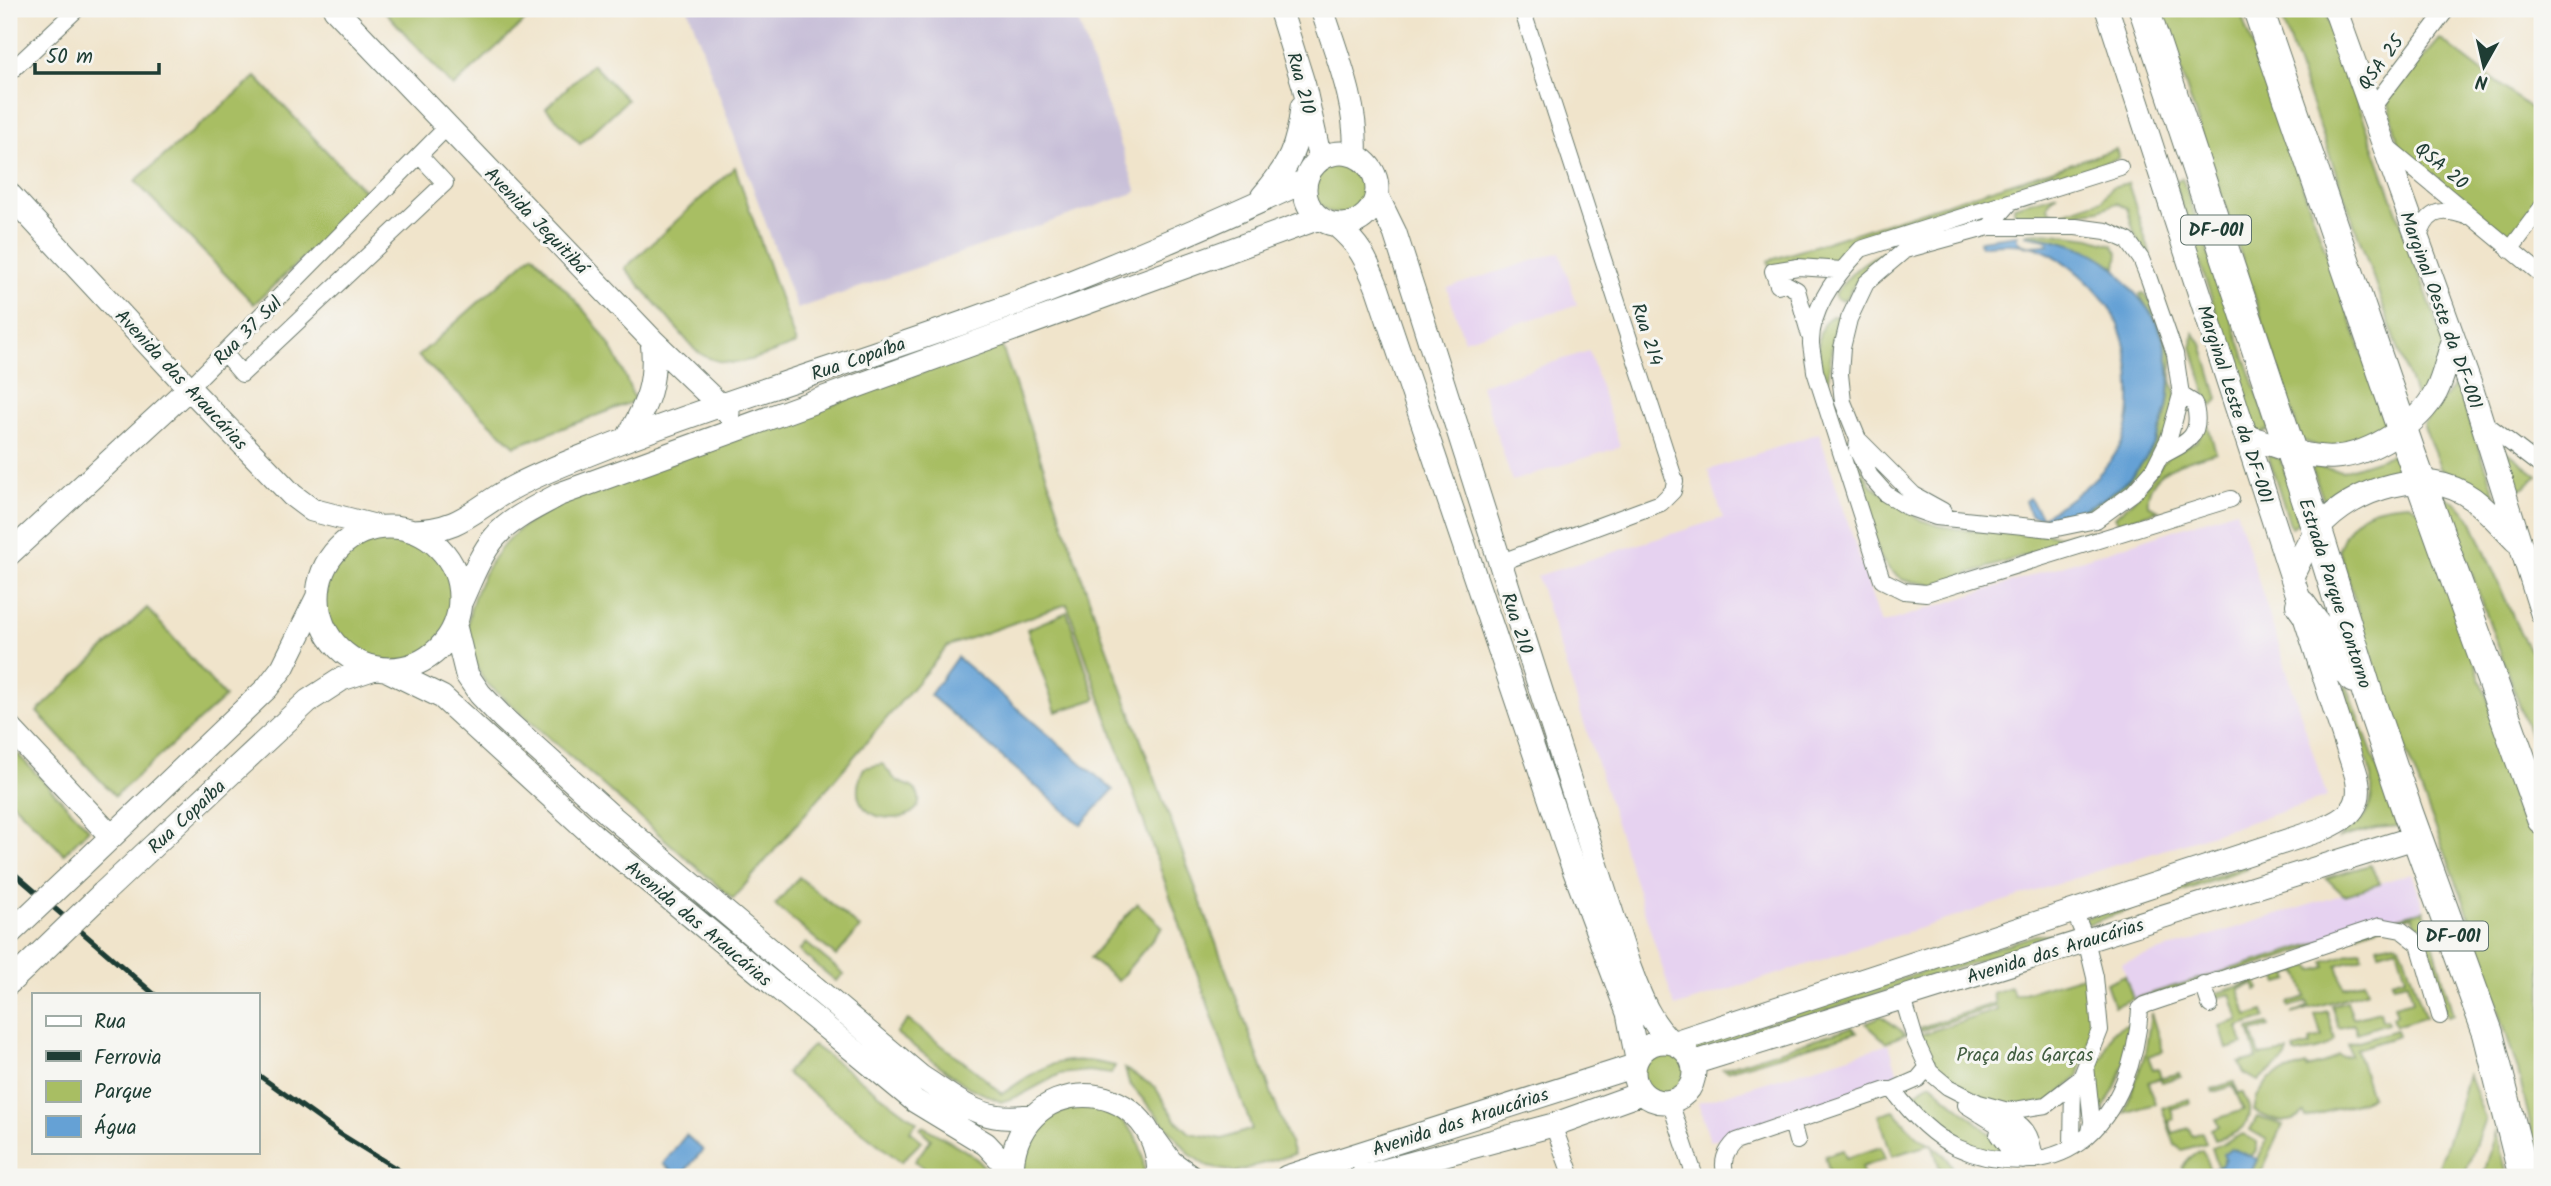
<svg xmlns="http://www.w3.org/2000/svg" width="2551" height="1186" viewBox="0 0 2551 1186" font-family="Kalam,sans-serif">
<rect width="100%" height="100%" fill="#f6f6f2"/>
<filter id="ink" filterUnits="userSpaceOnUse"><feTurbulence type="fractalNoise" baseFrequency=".0143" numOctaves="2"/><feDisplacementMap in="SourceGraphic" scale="14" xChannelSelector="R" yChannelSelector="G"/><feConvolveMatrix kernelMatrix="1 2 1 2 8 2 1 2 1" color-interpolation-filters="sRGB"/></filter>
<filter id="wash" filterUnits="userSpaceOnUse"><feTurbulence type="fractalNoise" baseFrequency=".00686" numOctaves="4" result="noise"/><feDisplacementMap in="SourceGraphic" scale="28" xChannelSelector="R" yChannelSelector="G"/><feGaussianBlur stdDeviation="1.57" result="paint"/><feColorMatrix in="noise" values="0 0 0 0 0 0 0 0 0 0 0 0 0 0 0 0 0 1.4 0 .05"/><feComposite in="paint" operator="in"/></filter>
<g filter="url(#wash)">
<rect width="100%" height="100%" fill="#f0e4cb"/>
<path fill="#e6d2f0" d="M1560,252L1577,305L1464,340L1447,288Z
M1589,351L1620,447L1512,481L1481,385Z
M1819,433L1881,624L2236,510L2327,797L1675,1007L1537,576L1723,518L1708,470Z
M2412,873L2424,910L2133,999L2122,963Z
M1889,1044L1900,1081L1710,1141L1698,1103Z"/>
<path fill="#c8bfd8" d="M688,9H1074L1137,192L797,309Z"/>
<path fill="#a8be63" stroke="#647e4c" stroke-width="2" d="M383,9H538L453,87Z
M2161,9H2239L2386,419L2389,430L2370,443L2325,449L2301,440Z
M2278,9H2324L2446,348L2418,404Z
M2440,39L2542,117V201L2513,241L2400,152L2388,99Z
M592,64L627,100L580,144L546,108Z
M256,77L369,196L254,304L135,181Z
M2116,149L2119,158L1867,240L1847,250L1834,261L1771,269L1768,261Z
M1314 188a26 26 0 1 1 52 0a26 26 0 1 1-52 0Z
M735,167L796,344C760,356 730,376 695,350L625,268Z
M2182,178L2270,429L2256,436L2174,182Z
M2128,183L2150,253L2144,254L2134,232L2127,208L2117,203L2099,210L2083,212L2065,221L2024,222L2014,211V206L2058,194L2049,202L2048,208L2051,212L2059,214L2102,200L2112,187Z
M2046,232L2090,238L2113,245L2118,253L2116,268C2090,248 2058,238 2026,234Z
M1890,250L1858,280L1850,291V294L1843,301L1836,298L1835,294C1852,271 1863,260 1890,250Z
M533,254C557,281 584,307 604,337C618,356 626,379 635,401L515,446L418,356Z
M2144,293C2148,299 2153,305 2156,311C2159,317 2159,325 2162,332C2166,340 2172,346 2173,356C2173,365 2169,374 2172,383C2174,390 2175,385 2176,393C2178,442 2130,505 2082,514L2081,511C2146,483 2186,413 2164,342C2162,336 2160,328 2157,322C2152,312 2144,305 2140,294Z
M1832,316L1839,317L1833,337L1827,389C1821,369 1809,330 1832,316Z
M2193,333L2202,344L2218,399L2213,406L2208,403L2192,347Z
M1001,344L1103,638L1294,1154L1235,1172L1208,1167L1191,1155L1129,1083L1125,1069L1155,1087L1175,1119L1190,1133L1222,1139L1252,1129L1067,604L948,646L733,899L484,681C479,671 473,661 470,651C459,609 490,551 524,526C538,516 555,507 571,498Z
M2456,383L2496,495L2441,470L2423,424Z
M2202,407L2216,452C2190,460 2145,468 2148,505L2159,510L2119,523L2115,517L2140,493L2169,455L2197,441L2203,430L2197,409Z
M2493,440L2538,476L2515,493Z
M1849,445L1871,485L1921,520L1940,526L1966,530H2024L2059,536L2090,531L2091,534L1934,585L1903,580L1890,570L1881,559L1843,448Z
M2398,453L2405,468L2326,506L2311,466L2343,471Z
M2268,455L2281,459L2300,521L2291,528Z
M2443,495L2458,505L2470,517L2520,633L2542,671V767Z
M2409,504L2419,510L2542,848V1173L2518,1071L2466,907L2380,683L2339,549C2352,512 2372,506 2409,504Z
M324 597a65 65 0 1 1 130 0a65 65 0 1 1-130 0Z
M147,608L225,697L115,796L37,712Z
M1067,612L1096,699L1056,712L1027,629Z
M2347,686L2399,826L2376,828L2339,838C2343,832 2350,829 2357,824C2372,813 2373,794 2372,776L2343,687Z
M9,745L89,829L64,854L9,799Z
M882,764C888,768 889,775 896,780C903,785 914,785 918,794C931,829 833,830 864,768Z
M2370,865L2380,884L2344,895L2326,878Z
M2246,866L2247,869L2085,925L2083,919Z
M799,877L860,928L836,956L775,905Z
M1137,903L1163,927L1118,981L1090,958Z
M2424,910L2453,1015L2447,1017L2413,916L2137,1003L2136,998Z
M2036,935H2057L1694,1054L1692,1047Z
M2394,942L2400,945L2404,954L2425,1017L2395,1026L2392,1017L2397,1015L2394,1006L2413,1001L2408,982L2393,985L2392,981L2406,977L2397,947L2379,952L2377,946Z
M806,943L844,974L836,981L799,951Z
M2361,950L2363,957L2337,965L2344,987L2365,981L2368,991L2291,1014L2309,1006L2307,1001L2289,1007L2288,1003L2306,997L2298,972L2288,974L2290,980L2279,983L2276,976L2310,965L2313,971L2326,967L2324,962Z
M2089,974L2096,1017L2078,1077L2050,1103L2000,1105L1944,1080L1916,1036L1997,1010L1996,1006L1920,1031L1919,1028L1995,1003L1992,993L2011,987L2014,996Z
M2125,975L2133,999L2114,1006L2106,983Z
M2257,981L2259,989L2256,990L2254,984L2239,989L2247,1016L2264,1011L2266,1018L2238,1027L2243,1044L2227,1049L2220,1026L2239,1020L2231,994L2211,999L2210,995Z
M2347,1001L2353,1018L2380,1011L2382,1020L2386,1019L2388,1023L2357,1033L2354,1024L2339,1028L2332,1005Z
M2327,1011L2335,1039C2327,1051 2309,1051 2295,1054L2294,1049L2311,1045L2310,1040L2322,1037L2315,1015Z
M2151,1013L2163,1051L2148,1056L2153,1069L2158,1068L2161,1078L2180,1073L2181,1076L2162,1082L2160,1078L2149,1082L2155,1104L2124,1113L2145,1054Z
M1881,1016L1906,1034L1886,1042L1865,1023Z
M908,1020L976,1071L1002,1094C1046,1064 1061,1053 1115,1066L1111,1074L1089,1071L1060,1074L1021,1095L1001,1102L968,1087L896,1033Z
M2268,1024L2269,1027L2252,1032L2260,1056L2288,1052C2285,1066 2268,1069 2258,1081L2244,1073L2239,1063L2257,1058L2249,1029Z
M2131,1025C2127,1064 2120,1082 2100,1114L2091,1073L2103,1056L2112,1032L2122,1026Z
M1852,1027L1857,1032L1727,1071L1723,1069Z
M2396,1030L2398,1036L2356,1049L2371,1097L2366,1100L2306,1118L2304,1113C2288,1128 2271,1120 2254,1111L2257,1097L2269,1079L2278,1074L2306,1065L2307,1068L2325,1063L2338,1055L2342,1057L2350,1055L2348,1044Z
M813,1045L917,1122L910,1131L922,1141L901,1162L786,1073Z
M1639 1071a23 23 0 1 1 46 0a23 23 0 1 1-46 0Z
M2468,1074L2485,1118L2464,1177H2435L2455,1121Z
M2234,1082L2238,1093H2243C2244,1097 2249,1104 2249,1108C2251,1129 2231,1136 2215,1140L2211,1129L2219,1126L2216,1119L2244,1110L2233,1086L2213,1092L2212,1089Z
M1931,1083C1953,1107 1986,1123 2003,1151C1963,1155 1932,1125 1907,1098Z
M2189,1099L2190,1103L2171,1109L2174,1119L2169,1121L2173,1133L2189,1128L2192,1136L2202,1132L2206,1143L2182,1150L2175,1145L2162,1108Z
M1080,1106C1123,1111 1145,1133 1144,1177H1024C1019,1138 1044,1114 1080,1106Z
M1894,1110C1902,1119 1910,1131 1920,1138C1935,1149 1950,1154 1954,1173L1942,1177H1929L1928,1174L1940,1169L1932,1144L1892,1156L1879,1115Z
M2257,1117L2283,1125L2259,1177H2249L2267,1140L2250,1130Z
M923,1126C943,1139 983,1155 990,1177H935L915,1161L931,1139L920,1129Z
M2496,1132L2508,1177H2483Z
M2243,1134L2257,1142V1150L2250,1157L2231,1148L2221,1166H2218L2212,1148Z
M1881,1147L1885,1159L1861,1167L1864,1177H1831L1825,1156L1843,1150L1846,1158Z
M2202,1150L2210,1170L2199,1175L2198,1177H2184L2182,1168C2187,1159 2193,1154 2202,1150Z"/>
<path fill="#65a1d5" stroke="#426f84" stroke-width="2" d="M2017,235V240C2024,247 2039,246 2049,244L2045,239L2025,235C2053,238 2088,246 2111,265C2117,270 2123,278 2128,285C2138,297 2150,309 2157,323C2190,395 2155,481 2082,509C2065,515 2048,522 2030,515L2025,501L2029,498L2042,517C2070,501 2100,478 2118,450C2129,432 2131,409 2130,388C2130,363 2125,339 2114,316C2101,290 2066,259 2040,249C2026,243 1995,243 1981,246L1979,243L1981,240Z
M957,657L1113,790L1081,825L930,695Z
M686,1135L703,1150L680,1177L663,1164Z
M2231,1148L2257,1159L2249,1177H2198L2199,1175L2221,1166L2225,1159L2223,1154Z"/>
</g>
<g filter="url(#ink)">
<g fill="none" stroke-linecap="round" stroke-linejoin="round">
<g stroke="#687769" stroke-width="18">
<path id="street" d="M9,73L77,9
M2372,108L2447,9
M2385,145L2542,275
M2120,167L1861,249C1838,273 1810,309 1811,344C1812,353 1814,362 1815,371L1882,580L1904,591L1926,593L2231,499
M1989,227H2076L2106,231L2128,241L2141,259L2149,279L2175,354L2181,395L2169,438L2153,470L2133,493L2096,520L2052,529L1936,517L1905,506L1886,494L1870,476L1857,450L1858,439L1843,402L1840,374L1842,348L1849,319L1866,283L1905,250L1989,227L2011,202
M2418,240C2426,213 2438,206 2466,216
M2510,250L2542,207
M1810,336L1797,290L1784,283L1778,285L1773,271L1798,267L1842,270
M224,353L242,374L445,183L420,156
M189,388L447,127
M2481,420L2542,467
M1858,439L1914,495L1943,511
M2161,456C2186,443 2204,436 2194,403L2181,395
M1499,563L1661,503L1673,491L1675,481L1522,9
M2203,984L2210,1005
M1903,998L1916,1042L1930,1072L1948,1087L1979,1103L2008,1111L2046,1105L2081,1078L2100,1030L2095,977L2086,940L2074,911
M2086,1066L2092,1122L2090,1132
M1893,1090L1918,1079L1928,1067
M1670,1102L1695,1177
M1966,1105L2012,1134L2023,1149V1161
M2001,1113C2025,1124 2032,1133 2035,1160
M1792,1122L1797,1141
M1553,1125L1572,1177
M2000,1126L1998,1135L2010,1151L2009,1159
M2072,1146L2073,1085
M1726,1177C1721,1162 1725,1152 1736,1141L1886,1090H1893C1909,1111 1931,1135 1956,1147C1993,1164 2045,1168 2080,1142C2120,1112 2137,1057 2140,1009L2145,1005L2380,926L2401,930L2419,944L2440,1016"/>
</g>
<g stroke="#687769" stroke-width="25">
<path id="secondary" d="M335,9L652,340L728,413
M1280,9L1304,86L1320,159
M1322,9C1337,56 1358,105 1355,155
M2335,9L2472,390L2542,613
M1305 189a36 36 0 1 1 72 0a36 36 0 1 1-72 0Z
M9,194L189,388L292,495L312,510L378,527
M1377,196L1395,233L1421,314L1628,964C1639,993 1648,1021 1672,1043L2320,830C2350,818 2366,805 2355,771L2107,9
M1262,197C1289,166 1298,148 1302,107
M1336,225C1360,245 1366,259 1377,287L1572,864L1628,1013L1637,1059
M2247,436C2273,445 2306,459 2335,457C2370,455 2419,424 2436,392C2444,377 2447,358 2453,342
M627,439C648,403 657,382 652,340
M318 598a71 71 0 1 1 142 0a71 71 0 1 1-142 0Z
M413,531C462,530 473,509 512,488C545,470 580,458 614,444C730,399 850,363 968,321C1083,280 1194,232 1305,181
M9,554L189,388
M2292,576C2300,561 2307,542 2318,529C2353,488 2426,464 2473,499C2489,511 2502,527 2516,541
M461,601C471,579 480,555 495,537C511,518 539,506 560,494L1319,218
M455,626L467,675L480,694L504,719L610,815L921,1077C961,1103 984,1125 1034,1115
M387,670L442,697L594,836L915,1101L986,1144L1001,1160L1009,1177
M9,727L111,836
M81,866L267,688L283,667L317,598
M103,893L308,701L342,679L375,668
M9,983L26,967
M1634 1072a30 30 0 1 1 60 0a30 30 0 1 1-60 0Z
M1693,1063L2417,837
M1155,1140L1171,1162L1192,1177
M1012,1177C1009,1069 1159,1068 1159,1177
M1287,1177L1634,1066
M1361,1177L1553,1125L1642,1093"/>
</g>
<g stroke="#687769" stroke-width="32">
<path id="highway" d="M2144,9L2317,530L2369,698L2408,813L2488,1033L2524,1177
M2258,9L2411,455L2542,819
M2301,605L2354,678"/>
</g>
<use href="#street" stroke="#fff" stroke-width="16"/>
<use href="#secondary" stroke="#fff" stroke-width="23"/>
<use href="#highway" stroke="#fff" stroke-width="30"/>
<path stroke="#1f3d34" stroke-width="5" d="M9,869L155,995
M257,1074L339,1133L410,1177"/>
<g stroke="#687769" stroke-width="25" stroke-linecap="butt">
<path id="secondary-bridge" d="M9,934L81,866
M26,967L103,893"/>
</g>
<use href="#secondary-bridge" stroke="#fff" stroke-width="23"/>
</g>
</g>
<g text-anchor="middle" stroke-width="6" stroke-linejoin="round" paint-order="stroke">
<g fill="#f6f6f2" stroke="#60746d" stroke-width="2">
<rect x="2181" y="215.5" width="70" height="29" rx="5"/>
<rect x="2418" y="921.5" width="70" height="29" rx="5"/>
</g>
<g font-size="18" font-weight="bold" fill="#1f3d34">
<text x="2216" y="236">DF-001</text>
<text x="2453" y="942">DF-001</text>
</g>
<g font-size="19" fill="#1f3d34" stroke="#f6f6f2">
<text transform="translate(2380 62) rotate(-53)" y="7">QSA 25</text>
<text transform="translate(1302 83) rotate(75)" y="7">Rua 210</text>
<text transform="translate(2442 165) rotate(40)" y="7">QSA 20</text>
<text transform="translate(537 220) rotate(46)" y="7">Avenida Jequitibá</text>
<text transform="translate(2442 310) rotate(70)" y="7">Marginal Oeste da DF-001</text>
<text transform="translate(247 330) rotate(-45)" y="7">Rua 37 Sul</text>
<text transform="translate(1648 334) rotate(72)" y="7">Rua 214</text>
<text transform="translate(858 358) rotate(-19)" y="7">Rua Copaíba</text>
<text transform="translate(182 379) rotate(47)" y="7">Avenida das Araucárias</text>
<text transform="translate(2236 404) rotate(72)" y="7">Marginal Leste da DF-001</text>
<text transform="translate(2336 593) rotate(72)" y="7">Estrada Parque Contorno</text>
<text transform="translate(1518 623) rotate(72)" y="7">Rua 210</text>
<text transform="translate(186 816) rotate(-43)" y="7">Rua Copaíba</text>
<text transform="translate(699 923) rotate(40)" y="7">Avenida das Araucárias</text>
<text transform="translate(2055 950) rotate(-17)" y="7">Avenida das Araucárias</text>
<text transform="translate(1460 1121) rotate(-18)" y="7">Avenida das Araucárias</text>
</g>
<g font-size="19" fill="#415d40" stroke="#f6f6f2">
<text x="2025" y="1061">Praça das Garças</text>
</g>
</g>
<rect width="2551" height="1186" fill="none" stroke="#f6f6f2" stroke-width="35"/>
<rect x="32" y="993" width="228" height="161" fill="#f6f6f2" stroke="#a0aca6" stroke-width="2"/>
<rect x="46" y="1016" width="35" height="10" fill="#ffffff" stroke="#a0aca6" stroke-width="2"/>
<text x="94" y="1028" font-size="21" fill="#1f3d34">Rua</text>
<rect x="46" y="1051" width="35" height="10" fill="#1f3d34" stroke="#a0aca6" stroke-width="2"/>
<text x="94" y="1064" font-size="21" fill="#1f3d34">Ferrovia</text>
<rect x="46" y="1081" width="35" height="21" fill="#a8be63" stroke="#a0aca6" stroke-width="2"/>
<text x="94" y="1098" font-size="21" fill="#1f3d34">Parque</text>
<rect x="46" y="1116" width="35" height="21" fill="#65a1d5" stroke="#a0aca6" stroke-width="2"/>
<text x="94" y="1134" font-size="21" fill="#1f3d34">Água</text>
<g transform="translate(2484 66) rotate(188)" stroke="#f6f6f2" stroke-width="5" paint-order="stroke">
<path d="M0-5L12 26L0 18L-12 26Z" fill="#1f3d34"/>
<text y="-10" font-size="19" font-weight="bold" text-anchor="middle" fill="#1f3d34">N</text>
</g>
<path d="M35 63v10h124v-10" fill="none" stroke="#1f3d34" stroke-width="3.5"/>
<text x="46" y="63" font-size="21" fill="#1f3d34" stroke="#f6f6f2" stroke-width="5" paint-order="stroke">50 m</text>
</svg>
